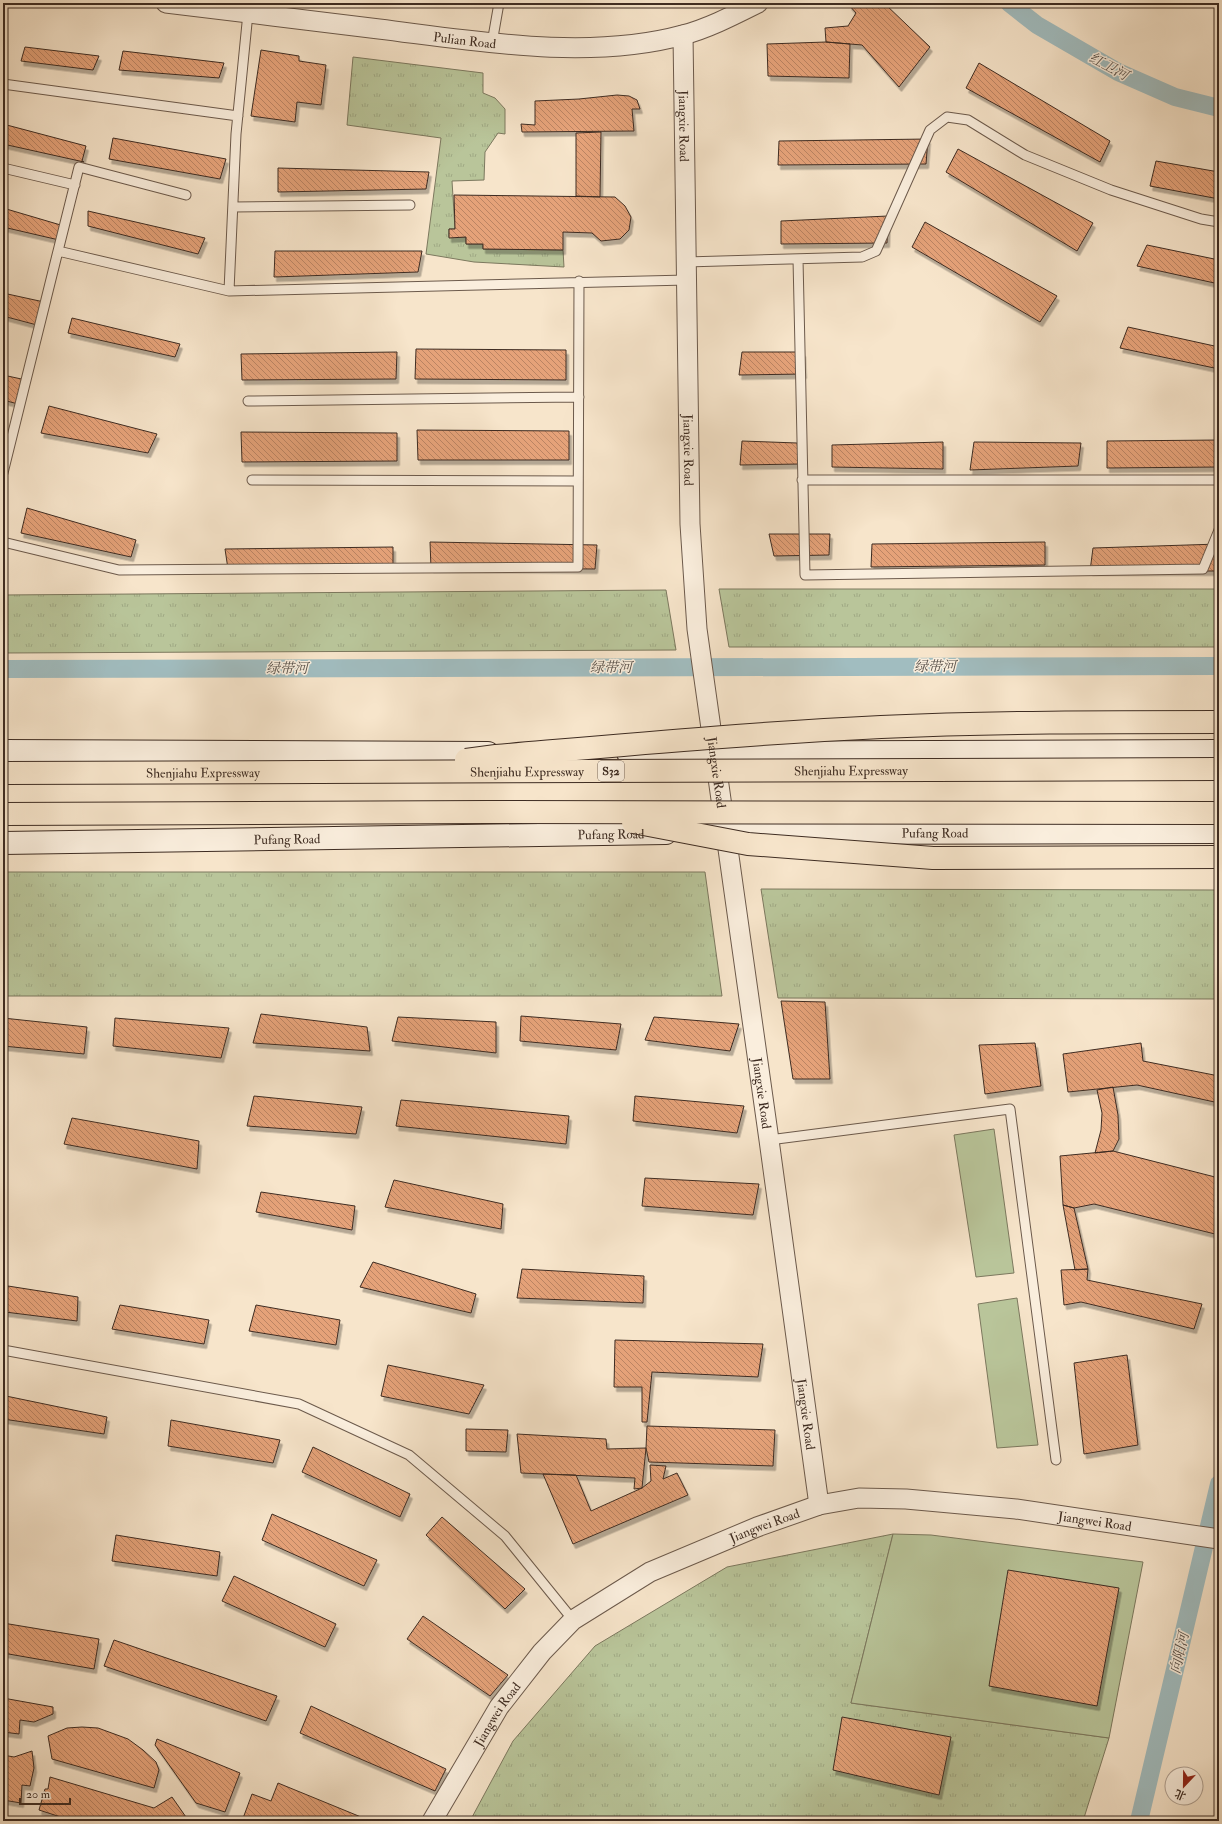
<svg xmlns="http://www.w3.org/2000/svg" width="1222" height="1824" viewBox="0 0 1222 1824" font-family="'IM FELL Double Pica','Noto Serif SC',serif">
<defs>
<pattern id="grass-tufts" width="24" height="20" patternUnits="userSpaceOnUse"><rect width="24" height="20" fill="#b9c59a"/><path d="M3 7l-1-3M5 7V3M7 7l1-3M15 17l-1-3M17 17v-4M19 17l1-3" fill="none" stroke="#a0a984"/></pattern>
<pattern id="building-back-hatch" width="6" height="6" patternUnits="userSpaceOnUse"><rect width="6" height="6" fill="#e5a279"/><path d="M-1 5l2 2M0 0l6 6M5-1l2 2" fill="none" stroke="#bb8463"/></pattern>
<filter id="shadow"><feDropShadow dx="2.5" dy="4.5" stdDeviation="0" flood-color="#0004"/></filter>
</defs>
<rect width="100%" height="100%" fill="#f7e5cb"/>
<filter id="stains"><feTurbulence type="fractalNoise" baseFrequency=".005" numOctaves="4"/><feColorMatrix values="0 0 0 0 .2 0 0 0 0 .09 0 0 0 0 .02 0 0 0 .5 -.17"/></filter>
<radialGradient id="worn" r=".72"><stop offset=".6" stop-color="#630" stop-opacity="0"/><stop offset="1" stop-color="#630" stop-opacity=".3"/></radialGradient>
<path fill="url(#grass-tufts)" stroke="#7c785e" d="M353,57L483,73V93L495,98L505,109V134L498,133L485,152L484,180L452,181L455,229H449V237H466V244H483V249L563,250L564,267L474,262L426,254L441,138L347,125Z
M719,589H1219V647H729Z
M666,590L676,650L3,653V595Z
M3,872H705L722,996H3Z
M761,889L1219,890V999L778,998Z
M893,1534L851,1703L1109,1738L1083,1821H470L513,1741L595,1646L727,1567Z"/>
<path fill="#b9c59a" stroke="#7c785e" d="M994,1129L1014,1273L976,1277L954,1135Z
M1017,1298L1038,1445L997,1448L978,1304Z
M893,1534L931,1535L1143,1562L1109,1738L851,1703Z"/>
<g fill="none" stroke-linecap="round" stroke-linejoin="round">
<path stroke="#a1bdc0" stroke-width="18" d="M1009,3L1037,25L1118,72L1175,97L1219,108
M3,669L1219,666
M1139,1821L1219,1484"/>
</g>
<path fill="url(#building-back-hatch)" stroke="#3e2c22" filter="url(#shadow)" d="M851,3H884L930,47L899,87L862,45L826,42L825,28L848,26L856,13L849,5Z
M826,42L850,44L849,78L768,76L767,44Z
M25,47L99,56L93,70L21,61Z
M261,50L299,56V61L326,65L321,105L297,102L295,122L251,116Z
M123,51L224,63L219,78L119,70Z
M979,63L1110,141L1100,162L966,88Z
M617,95L629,96L637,100L640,109H632L634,131L522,132L521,124L535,125V101L579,99Z
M3,124L86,146L82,161L84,162L3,144Z
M601,132L600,197L576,196V133Z
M113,138L226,159L220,179L109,159Z
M928,139L926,164L778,165L779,141Z
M958,149L1093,223L1077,251L946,172Z
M1156,161L1219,172V199L1150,186Z
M278,168L429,172L426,189L278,192Z
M454,195L615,197L625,206L631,217L629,230L620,239L601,241L592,233L563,232V250L483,249V244H466V237L449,238V229H455Z
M3,208L64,226L59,240L3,227Z
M88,211L205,238L198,254L88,226Z
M888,216L887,243L781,244V221Z
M925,222L1057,296L1040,322L912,247Z
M1147,245L1219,260V284L1137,266Z
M275,251H422L418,272L274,277Z
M3,293L44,302L37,325L3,316Z
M72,318L180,344L175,357L68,333Z
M1128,327L1219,347V369L1120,348Z
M416,349L566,350V380L415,379Z
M397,352L396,379L242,380L241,354Z
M742,352H803L804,374L739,375Z
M3,375L26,380L18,404L3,400Z
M49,406L157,434L148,453L41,433Z
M417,430L569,431V460H418Z
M241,432L397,433V461L242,462Z
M1219,440V467L1107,468V441Z
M742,441L797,443L800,464L740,465Z
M943,442V469L832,467V445Z
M974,442L1081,443L1078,466L970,470Z
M27,508L136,540L131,557L21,533Z
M769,534H830L829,555L774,556Z
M430,542L597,545L595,569L431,568Z
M1045,542V565L871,567L872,544Z
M1219,544V571H1090L1093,548Z
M393,547V567L228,569L225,549Z
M781,1001L825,1002L830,1079H793Z
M261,1014L367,1027L370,1051L253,1043Z
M521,1016L621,1024L616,1050L520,1041Z
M398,1017L496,1022V1053L392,1041Z
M654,1017L739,1024L730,1051L645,1040Z
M3,1018L87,1027L84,1054L3,1046Z
M115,1018L229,1028L221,1058L113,1046Z
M1035,1043L1041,1086L985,1094L979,1045Z
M1141,1043L1143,1061L1219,1076V1103L1137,1085L1068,1092L1063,1054Z
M1113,1087L1118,1115L1119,1139L1113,1151L1095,1153L1101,1130L1102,1113L1097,1090Z
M254,1096L362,1107L356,1134L247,1126Z
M635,1096L744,1106L737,1133L633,1121Z
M401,1100L569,1116L566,1144L396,1126Z
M72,1118L199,1141L197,1169L64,1144Z
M1113,1151L1219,1178V1218L1215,1234L1094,1204L1074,1208L1063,1205L1060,1156Z
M645,1178L759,1184L753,1215L642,1206Z
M394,1180L503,1204L501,1229L385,1207Z
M261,1192L355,1206L352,1230L256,1212Z
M1063,1205L1074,1208L1088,1269L1075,1270Z
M373,1262L476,1294L471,1313L360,1287Z
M522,1269L644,1276L643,1303L517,1298Z
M1088,1269L1087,1280L1202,1304L1194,1329L1081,1302L1064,1305L1061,1270Z
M8,1286L78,1297L77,1321L5,1312Z
M120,1305L209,1320L204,1344L112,1329Z
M256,1305L340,1320L336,1345L249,1331Z
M615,1340L650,1341L763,1344L758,1377L652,1372L647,1422H642V1387H614Z
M1127,1355L1138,1445L1084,1454L1074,1363Z
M388,1365L484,1385L469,1414L381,1396Z
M6,1396L107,1417L104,1434L3,1419Z
M171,1420L280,1440L273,1463L168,1446Z
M647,1426L775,1430L773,1466L649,1462L646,1448Z
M466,1429L508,1430L506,1452L466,1451Z
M517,1434L606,1439L607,1449L646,1448L642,1488L634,1489L635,1478L521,1473Z
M313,1447L410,1494L400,1517L302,1472Z
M650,1465L666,1466L663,1479L677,1473L688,1495L573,1544L543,1474L576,1475L591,1511L642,1488L651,1481Z
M272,1514L377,1560L364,1586L262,1540Z
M442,1517L525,1589L505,1609L426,1535Z
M116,1535L220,1552L217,1576L112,1561Z
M1008,1570L1119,1588L1097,1706L989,1686Z
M234,1576L336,1624L325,1647L222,1601Z
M423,1616L508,1675L490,1696L407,1639Z
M3,1623L99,1639L94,1669L3,1653Z
M114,1640L277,1696L266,1721L104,1666Z
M3,1698L53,1707V1714L34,1722L20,1720L19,1734L3,1732Z
M311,1706L446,1769L435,1791L300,1733Z
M842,1717L951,1737L939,1795L833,1770Z
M82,1727L98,1728L128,1739L143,1750L156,1762L159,1770L154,1788L52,1759L48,1736L67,1728Z
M157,1739L240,1773L225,1812L196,1803L155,1745Z
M32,1751L34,1768L30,1786L22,1785L21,1803L3,1800V1755L14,1757Z
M50,1777L154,1808L172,1797L188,1820L185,1821H73L39,1810L45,1789H48Z
M278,1783L361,1817L359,1821H242L252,1794L271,1801Z"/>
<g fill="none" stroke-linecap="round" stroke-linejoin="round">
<g stroke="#6c5a4c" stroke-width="11">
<path id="service" d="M248,13L236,134L229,291L687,280
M492,43L499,3
M3,84L238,116
M3,168L75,185
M233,207L410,205
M58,251L79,167L186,195
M798,259L805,575L1203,569L1219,530
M686,262L862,257L876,251L930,130L947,117L968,120L1025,155L1111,190L1201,219L1219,222
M248,401L579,397
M3,473L58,251L229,291
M252,480L578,481
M802,480H1219
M3,542L119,570L578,567L579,281
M769,1140L1010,1109L1056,1460
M3,1350L299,1404L409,1455L505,1536L573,1620"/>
</g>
<g stroke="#6c5a4c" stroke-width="21">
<g id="minor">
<path id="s1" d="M166,3C237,12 308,20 379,29C476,41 588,61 683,35C709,28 734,15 758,3"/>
<path id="s2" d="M683,35L690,524L697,629L769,1140L819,1505"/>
<path id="s3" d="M432,1821L499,1707L542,1652L573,1620L650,1572L757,1527L819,1505L859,1498L906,1499L1016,1509L1219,1539"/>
</g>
</g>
<g stroke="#3e2c22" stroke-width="24">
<g id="secondary">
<path d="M3,751L488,753"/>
<path d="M628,753L1219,751"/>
<path id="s4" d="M714,833L1219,832"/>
<path id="s5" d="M3,843L666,833"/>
</g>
</g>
<use href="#service" stroke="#faeedd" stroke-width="9"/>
<use href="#minor" stroke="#faeedd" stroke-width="19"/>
<use href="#secondary" stroke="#faeedd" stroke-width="22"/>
<g stroke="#3e2c22" stroke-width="24" stroke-linecap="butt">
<g id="motorway-bridge">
<path d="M466,760L496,756C624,745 753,733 881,727C993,722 1106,722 1219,722"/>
<path id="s6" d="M3,773L1219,769"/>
<path d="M3,814L487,812L1219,813"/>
<path d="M633,822L748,844L933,858L1219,857"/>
</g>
</g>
<use href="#motorway-bridge" stroke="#f7e5cb" stroke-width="22"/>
</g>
<g text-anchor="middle" stroke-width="3" stroke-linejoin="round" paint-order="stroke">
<rect fill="#faeedd" stroke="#76665a" stroke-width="1" x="598" y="761" width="26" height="20" rx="3"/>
<g font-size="12" font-weight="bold" fill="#3e2c22">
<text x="611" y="775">S32</text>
</g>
<g font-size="13" fill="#3e2c22" stroke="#faeedd">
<text dy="5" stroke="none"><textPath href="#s1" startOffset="301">Pulian Road</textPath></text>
<text dy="5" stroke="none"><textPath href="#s2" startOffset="91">Jiangxie Road</textPath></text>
<text dy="5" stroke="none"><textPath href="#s2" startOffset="415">Jiangxie Road</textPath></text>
<text dy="5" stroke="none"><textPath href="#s6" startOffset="848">Shenjiahu Expressway</textPath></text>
<text dy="5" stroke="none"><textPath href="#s6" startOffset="524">Shenjiahu Expressway</textPath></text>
<text dy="5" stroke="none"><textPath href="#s6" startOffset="200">Shenjiahu Expressway</textPath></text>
<text dy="5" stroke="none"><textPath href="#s2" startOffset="739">Jiangxie Road</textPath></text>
<text dy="5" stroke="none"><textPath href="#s4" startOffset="221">Pufang Road</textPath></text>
<text dy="5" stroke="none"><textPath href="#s5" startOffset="608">Pufang Road</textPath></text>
<text dy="5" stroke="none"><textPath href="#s5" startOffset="284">Pufang Road</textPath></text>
<text dy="5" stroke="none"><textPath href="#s2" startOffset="1063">Jiangxie Road</textPath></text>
<text dy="5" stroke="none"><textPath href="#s2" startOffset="1387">Jiangxie Road</textPath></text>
<text dy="5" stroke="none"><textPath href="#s3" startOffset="797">Jiangwei Road</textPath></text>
<text dy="5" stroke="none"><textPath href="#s3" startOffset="461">Jiangwei Road</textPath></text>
<text dy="5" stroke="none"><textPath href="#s3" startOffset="125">Jiangwei Road</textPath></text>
</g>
<g font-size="14" font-style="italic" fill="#57504a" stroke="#faeedd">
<text transform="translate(1109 66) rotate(28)" y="5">红卫河</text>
<text x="935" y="671">绿带河</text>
<text x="611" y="672">绿带河</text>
<text x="287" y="673">绿带河</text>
<text transform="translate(1179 1653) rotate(-77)" y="5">向阳河</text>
</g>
</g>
<rect width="1222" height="1824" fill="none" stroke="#f7e5cb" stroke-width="16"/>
<rect x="4" y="4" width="1214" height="1816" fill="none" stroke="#3e2c22" stroke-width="2"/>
<rect x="8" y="8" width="1206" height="1808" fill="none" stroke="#3e2c22"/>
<g transform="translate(1184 1786) rotate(202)"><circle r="19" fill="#faeedd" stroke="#afa092"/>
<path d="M0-3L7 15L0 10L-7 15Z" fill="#8f2418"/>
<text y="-6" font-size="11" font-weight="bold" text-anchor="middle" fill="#3e2c22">北</text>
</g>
<path d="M20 1798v6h50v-6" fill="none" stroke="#3e2c22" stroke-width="2"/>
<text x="26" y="1798" font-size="12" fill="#3e2c22" stroke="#faeedd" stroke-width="3" paint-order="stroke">20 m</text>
<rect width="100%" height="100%" filter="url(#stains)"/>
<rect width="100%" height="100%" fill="url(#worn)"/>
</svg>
